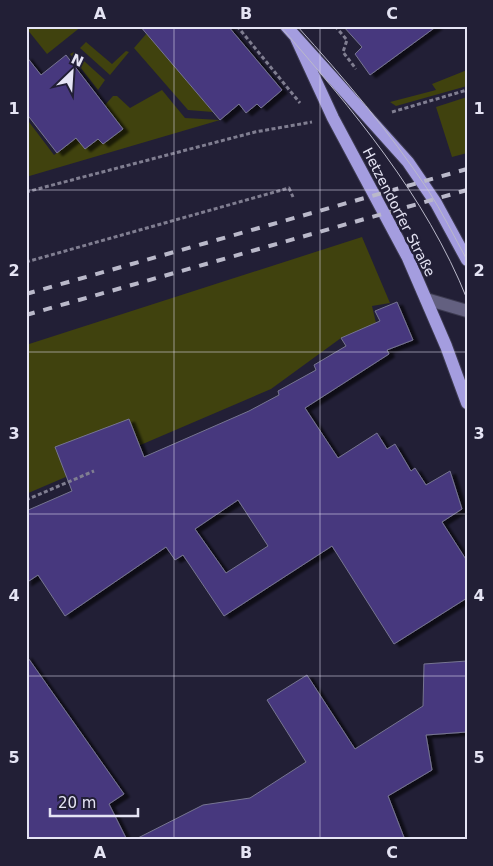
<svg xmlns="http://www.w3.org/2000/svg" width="493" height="866" viewBox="0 0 493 866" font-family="'DejaVu Sans',sans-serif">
<defs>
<filter id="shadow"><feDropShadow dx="5.5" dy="3" stdDeviation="1" flood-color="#0009"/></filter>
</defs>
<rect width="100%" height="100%" fill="#221f36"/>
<path fill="#40420e" d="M30,26H82L47,54L27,29Z
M147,33L213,112L188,110L134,48Z
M86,42L112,64L126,51L129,52L110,75L80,48Z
M74,52L105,80L98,90L70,54Z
M467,70V86L396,106L390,102L436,90L432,84Z
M162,90L185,118L220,120L26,177V118L54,155L76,138L98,139L103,144L123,129L105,105L113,96H117L130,108Z
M467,97V153L452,157L436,107Z
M362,237L390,303L372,306L376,323L341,338L271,389L26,494V345Z"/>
<path fill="#46397e" stroke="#777591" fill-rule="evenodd" filter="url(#shadow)" d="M140,26H228L282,90L261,108L257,104L246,113L239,104L220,120Z
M343,26H437L370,75L355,54L362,47Z
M66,55L123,129L103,144L98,139L85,149L76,138L57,153L26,113V56L41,75Z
M397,302L413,340L387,350L389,354L305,408L338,458L377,433L387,449L395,444L411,471L415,468L426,485L450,471L462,509L442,522L467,561V598L394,644L332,546L224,616L183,555L175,560L166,547L65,616L38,575L26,583V511L72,491L55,447L129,419L144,457L249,411L279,395L278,391L316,370L314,365L346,346L341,338L380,321L375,311ZM238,500L268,546L226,573L195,529Z
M26,655L124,794L109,804L127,840H26Z
M467,661V732L426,735L432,770L388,796L405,840H134L203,805L250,798L306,762L267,700L307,675L355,749L423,706L424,664Z"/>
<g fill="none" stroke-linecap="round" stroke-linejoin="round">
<g stroke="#3d3b51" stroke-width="14">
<path id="minor" d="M426,299L467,311"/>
</g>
<g stroke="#3d3b51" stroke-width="14">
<path id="major" d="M286,26L408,162L436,203L467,260
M296,38L333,118L408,258L446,346L467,403"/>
</g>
<path stroke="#807e91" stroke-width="3" stroke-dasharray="4 2.5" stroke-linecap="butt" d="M237,26L300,103
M335,26L347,40L343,52L356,69
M392,112L467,90
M26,192L255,132L312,122
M26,262L289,188L293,197
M26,500L94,471"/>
<use href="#minor" stroke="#636080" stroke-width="12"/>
<use href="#major" stroke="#a49ddf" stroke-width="12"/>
<path stroke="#bab9ca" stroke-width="1" d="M280,26C352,109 426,196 467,299
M297,26C344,78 389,131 428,190C442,212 454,236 467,260"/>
<path stroke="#bab9ca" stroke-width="4" stroke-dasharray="9 9" stroke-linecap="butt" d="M26,294L467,169
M26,315L467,190"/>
</g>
<path fill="none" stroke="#e5e4f4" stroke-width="1" stroke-opacity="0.55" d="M174,26V840M320,26V840M26,190H467M26,352H467M26,514H467M26,676H467"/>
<g text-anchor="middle" stroke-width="5" stroke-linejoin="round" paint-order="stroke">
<g font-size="14" fill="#e5e4f4" stroke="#221f36">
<text transform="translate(399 212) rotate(63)" y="5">Hetzendorfer Straße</text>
</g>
</g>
<rect width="493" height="866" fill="none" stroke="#221f36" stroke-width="55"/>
<g transform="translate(72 72) rotate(25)" stroke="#221f36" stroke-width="4" paint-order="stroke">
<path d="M0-4L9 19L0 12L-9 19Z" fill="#e5e4f4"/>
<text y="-8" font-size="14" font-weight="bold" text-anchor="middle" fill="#e5e4f4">N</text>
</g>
<path d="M50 808v8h88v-8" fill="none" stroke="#e5e4f4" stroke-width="2.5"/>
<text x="58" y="808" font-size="15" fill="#e5e4f4" stroke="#221f36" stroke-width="4" paint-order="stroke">20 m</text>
<rect x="28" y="28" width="438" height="810" fill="none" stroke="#e5e4f4" stroke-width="2"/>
<g font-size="16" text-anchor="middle" font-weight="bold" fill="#e5e4f4">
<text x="100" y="19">A</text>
<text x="246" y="19">B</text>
<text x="392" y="19">C</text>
<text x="14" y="114">1</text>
<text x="479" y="114">1</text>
<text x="14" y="276">2</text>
<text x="479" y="276">2</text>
<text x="14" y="439">3</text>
<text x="479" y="439">3</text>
<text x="14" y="601">4</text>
<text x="479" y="601">4</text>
<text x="14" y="763">5</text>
<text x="479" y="763">5</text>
<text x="100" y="858">A</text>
<text x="246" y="858">B</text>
<text x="392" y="858">C</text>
</g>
</svg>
